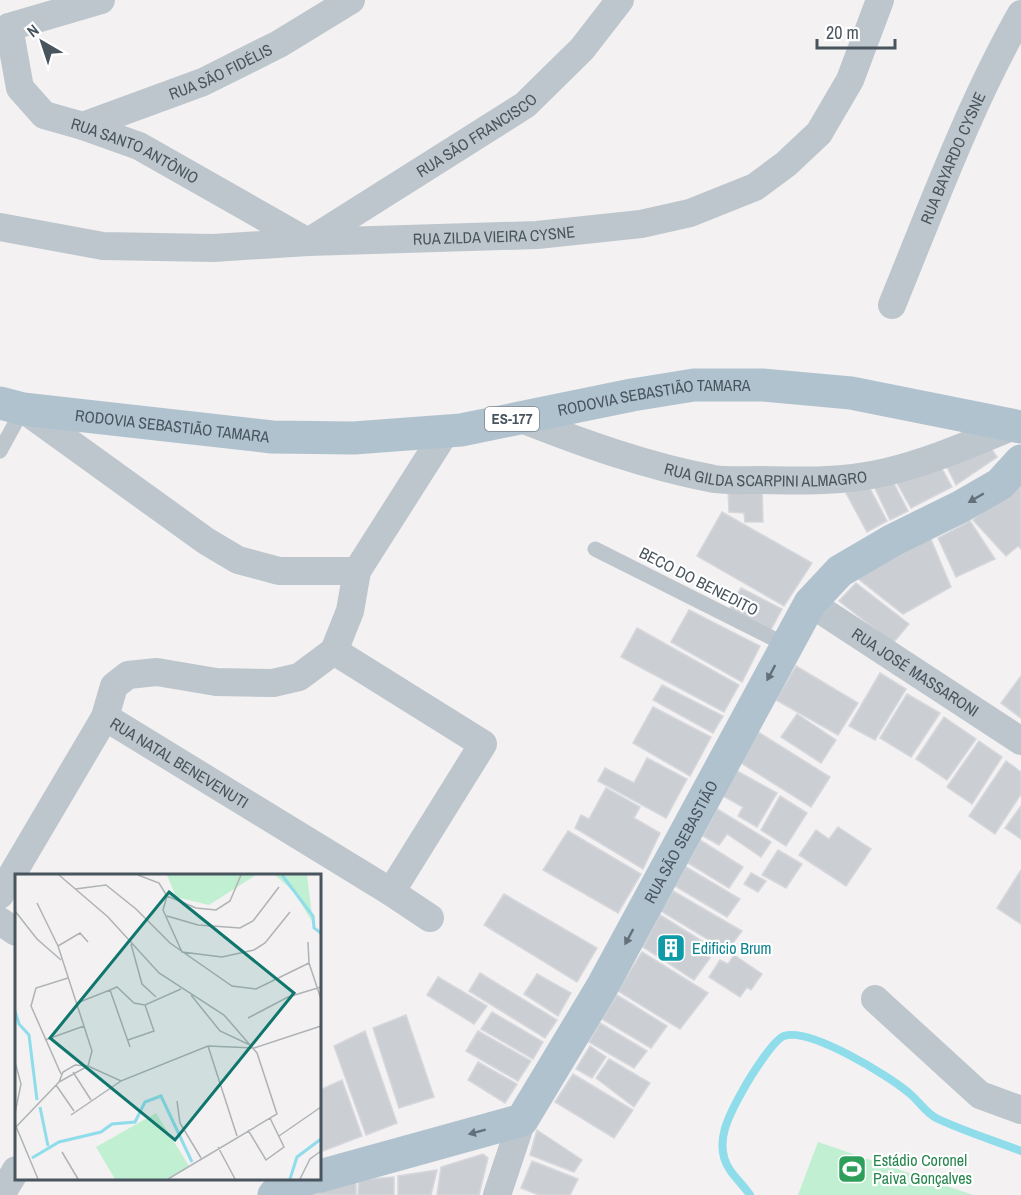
<svg xmlns="http://www.w3.org/2000/svg" width="1021" height="1195" viewBox="0 0 1021 1195" font-family="'Archivo Narrow',sans-serif">
<rect width="100%" height="100%" fill="#f3f1f1"/>
<path fill="#c1efd1" d="M818,1142L973,1195H798Z"/>
<g fill="none" stroke-linecap="round" stroke-linejoin="round">
<path stroke="#8fdceb" stroke-width="8" d="M750,1195C744,1186 736,1179 730,1170C712,1144 730,1113 743,1090C749,1079 773,1040 784,1036C810,1027 889,1076 909,1093C919,1101 925,1112 936,1118C963,1131 993,1140 1021,1151"/>
</g>
<path fill="#cbced3" stroke="#d5d7dc" stroke-width="1.5" d="M991,448L997,457L956,485L943,459Z
M937,460L952,487L911,508L893,476Z
M1021,473V549L1018,546L1006,556L973,520L1006,492Z
M889,474L908,511L890,520L872,482Z
M867,483L887,521L867,532L846,493Z
M762,485L763,522H745L744,513L729,512L728,487Z
M722,512L812,563L784,606L697,556Z
M970,521L995,559L956,577L938,538Z
M930,537L951,587L903,614L856,577Z
M856,583L909,624L893,643L839,601Z
M741,588L782,609L769,633L728,612Z
M689,610L760,646L742,682L671,642Z
M637,628L739,685L724,712L621,657Z
M796,666L858,703L838,735L776,700Z
M880,673L906,689L875,740L849,726Z
M1021,676V718L1001,703Z
M662,685L723,716L713,733L653,700Z
M907,694L940,713L911,757L880,738Z
M653,707L711,737L690,776L633,743Z
M797,714L836,740L821,763L781,737Z
M944,717L976,739L947,780L916,759Z
M758,732L830,777L811,807L741,763Z
M979,741L1002,757L972,804L947,787Z
M647,758L687,779L666,818L598,781L605,768L634,783Z
M1006,761L1021,772V794L995,834L969,816Z
M737,771L777,793L757,827L738,816L743,807L723,796Z
M606,788L640,807L634,818L660,833L643,869L575,828L581,815L589,819Z
M780,796L807,813L786,846L761,830Z
M1021,806V839L1005,828Z
M717,809L771,842L761,857L727,834L719,845L703,836Z
M838,827L871,849L846,886L799,855L816,830L829,839Z
M568,831L641,874L618,913L543,870Z
M700,840L743,867L729,888L688,863Z
M778,850L802,864L786,888L762,875Z
M686,867L740,899L727,917L675,886Z
M1021,870V924L997,908Z
M751,873L766,881L758,892L744,884Z
M673,891L742,931L727,951L661,911Z
M504,894L597,948L577,982L484,925Z
M660,915L702,941L697,948L710,958L694,980L643,947Z
M642,952L708,993L680,1029L618,991Z
M734,955L762,974L751,990L747,987L740,997L709,977L720,960L728,964Z
M480,973L557,1020L545,1038L469,991Z
M537,974L571,993L558,1016L524,994Z
M438,977L487,1006L474,1024L427,995Z
M617,995L667,1026L651,1048L602,1019Z
M492,1012L543,1042L533,1059L481,1029Z
M406,1015L434,1097L399,1108L373,1028Z
M600,1023L647,1051L634,1068L589,1042Z
M365,1031L397,1123L366,1135L334,1046Z
M478,1031L531,1061L518,1081L466,1051Z
M590,1046L606,1057L592,1078L576,1069Z
M609,1059L650,1083L634,1107L596,1078Z
M478,1062L517,1084L505,1103L468,1080Z
M573,1074L633,1110L614,1138L555,1102Z
M342,1080L362,1136L323,1151L320,1140V1090Z
M537,1130L582,1160L574,1172L530,1155Z
M483,1154L488,1158L479,1195H437L441,1167Z
M532,1161L578,1179L570,1195H539L521,1188Z
M437,1170L431,1195H398V1176Z
M394,1177V1195H358L359,1180Z
M356,1180V1195H306Z"/>
<g fill="none" stroke-linecap="round" stroke-linejoin="round">
<path stroke="#bdc6cd" stroke-width="15" d="M0,451L23,409
M595,549L786,645"/>
<g stroke="#bdc6cd" stroke-width="28">
<path id="s1" d="M9,27L20,88L44,115L83,126L139,146L308,242L525,105L582,49L620,0"/>
<path d="M9,27L101,0"/>
<path id="s2" d="M83,126L203,82L279,44L351,0"/>
<path id="s3" d="M0,227L103,246L213,248L308,242L537,235L641,224L690,213L755,187L786,164L819,133L850,80L880,0"/>
<path id="s4" d="M892,305C932,207 969,106 1021,14"/>
<path d="M23,409L206,541L238,560L279,571H357"/>
<path id="s5" d="M519,418C582,443 646,466 714,479C728,481 744,480 759,480C802,481 844,482 886,472C930,462 972,443 1014,426"/>
<path id="s6" d="M810,603L1021,741"/>
<path d="M334,651L483,744L391,892"/>
<path d="M105,717L114,686L128,675L157,672L216,682L273,683L299,677L334,651L350,611L357,571L446,431"/>
<path id="s7" d="M0,895L105,717L391,892L430,918"/>
<path d="M0,921L16,932"/>
<path d="M875,999L980,1095L1021,1110"/>
<path d="M1,1195L16,1170"/>
<path d="M497,1195L522,1120"/>
</g>
<g stroke="#b1c2cf" stroke-width="33">
<path id="s8" d="M0,403L23,409L272,437L354,438L461,430L632,395L694,385H762L851,393L1021,427"/>
<path id="s9" d="M320,1176L522,1120L602,987L810,603L840,571L893,540L960,507L1000,484L1021,461"/>
<path d="M274,1195L299,1182L310,1178"/>
</g>
</g>
<defs><path id="oneway-solid" d="M-6-.8H1V-3.2L6.5 0L1 3.2V.8H-6Z" transform="scale(1.5)"/></defs>
<g fill="#63707a">
<use href="#oneway-solid" transform="translate(976 498) rotate(150)"/>
<use href="#oneway-solid" transform="translate(771 673) rotate(118)"/>
<use href="#oneway-solid" transform="translate(629 937) rotate(118)"/>
<use href="#oneway-solid" transform="translate(477 1132) rotate(165)"/>
</g>
<defs>
<g id="building-square" transform="scale(1.5)"><rect x="-9" y="-9" width="18" height="18" rx="4" fill="#0f9aa8" stroke="#fff"/><path d="M-4-6H4V6H1V3H-1V6H-4ZM-2.5-4.3h1.7v1.8h-1.7ZM.8-4.3h1.7v1.8H.8ZM-2.5-1h1.7V.8h-1.7ZM.8-1h1.7V.8H.8Z" fill="#fff"/></g>
<g id="stadium-square" transform="scale(1.5)"><rect x="-9" y="-9" width="18" height="18" rx="4" fill="#2e9e5b" stroke="#fff"/><path d="M0-5a6.5 5 0 1 0 0 10a6.5 5 0 1 0 0-10ZM-3.5-1.8h7v3.6h-7Z" fill="#fff"/></g>
</defs>
<g fill-rule="evenodd">
<use href="#building-square" x="671" y="948"/>
<use href="#stadium-square" x="852" y="1169"/>
</g>
<g text-anchor="middle" stroke-width="4.5" stroke-linejoin="round" paint-order="stroke">
<rect fill="#fff" stroke="#80888e" stroke-width="1.5" x="485" y="407" width="54" height="24" rx="4.5"/>
<g font-size="15" font-weight="bold" fill="#49555e">
<text x="512" y="424">ES-177</text>
</g>
<g font-size="16" fill="#49555e" stroke="#fff">
<text dy="6" stroke="none"><textPath href="#s2" startOffset="148">RUA SÃO FIDÉLIS</textPath></text>
<text dy="6" stroke="none"><textPath href="#s1" startOffset="592">RUA SÃO FRANCISCO</textPath></text>
<text dy="6" stroke="none"><textPath href="#s1" startOffset="196">RUA SANTO ANTÔNIO</textPath></text>
<text dy="6" stroke="none"><textPath href="#s4" startOffset="159">RUA BAYARDO CYSNE</textPath></text>
<text dy="6" stroke="none"><textPath href="#s3" startOffset="496">RUA ZILDA VIEIRA CYSNE</textPath></text>
<text dy="6" stroke="none"><textPath href="#s8" startOffset="660">RODOVIA SEBASTIÃO TAMARA</textPath></text>
<text dy="6" stroke="none"><textPath href="#s8" startOffset="174">RODOVIA SEBASTIÃO TAMARA</textPath></text>
<text dy="6" stroke="none"><textPath href="#s5" startOffset="256">RUA GILDA SCARPINI ALMAGRO</textPath></text>
<text transform="translate(699 581) rotate(27)" y="6">BECO DO BENEDITO</text>
<text dy="6" stroke="none"><textPath href="#s6" startOffset="126">RUA JOSÉ MASSARONI</textPath></text>
<text dy="6" stroke="none"><textPath href="#s7" startOffset="294">RUA NATAL BENEVENUTI</textPath></text>
<text dy="6" stroke="none"><textPath href="#s9" startOffset="530">RUA SÃO SEBASTIÃO</textPath></text>
</g>
<g font-size="16" fill="#0d838f" stroke="#fff" text-anchor="start">
<text x="692" y="954">Edificio Brum</text>
</g>
<g font-size="16" fill="#27864d" stroke="#fff" text-anchor="start">
<text x="873" y="1166">Estádio Coronel<tspan x="873" dy="18">Paiva Gonçalves</tspan></text>
</g>
</g>
<g transform="translate(15 874)">
<rect width="306" height="306" fill="#f3f1f1"/>
<path d="M152,1H241L194,31L161,23ZM260,1H292L298,49L279,18ZM141,239L174,292L151,305H100L81,273Z" fill="#c1efd1"/>
<path fill="none" stroke="#8fdceb" stroke-width="3" d="M267,1L298,42L299,54L306,59M0,137L4,150L14,161L22,226M25,233L33,272M17,284L44,268L86,258L97,250L120,248L130,228L146,222L177,288M275,305L282,283L306,265"/>
<path fill="none" stroke="#afb3b6" stroke-width="1.5" d="M44,1L93,43L144,99L209,141L242,179L262,240L153,305M123,1L144,9L152,22M60,15L91,11L121,35L155,69L217,112L241,115L294,89M152,22L148,36L167,78L207,83L239,76L250,69L275,38M152,22L181,34L201,36L215,27L226,1M22,29L43,72L77,177L73,192L44,208M0,37L22,65L46,86M152,42L183,51L225,54L238,47L264,13M293,68L294,89L306,125M116,70L127,110L141,123M43,72L65,59L73,68M95,116L102,113L119,129L130,131L166,115M176,121L205,157L235,171M62,129L95,116L115,173M233,144L273,123L306,113M30,166L69,152M113,166L139,157L130,131M193,172L222,262M239,174L306,152M0,188L6,210L0,239M58,198L76,226M46,200L16,132L21,114L53,104M41,211L59,237M162,227L165,249L186,284M56,241L106,207M0,250L23,305M0,254L44,208L48,198L60,191L73,192L106,207L193,172L239,174M233,256L251,286L269,273L255,244M264,262L306,233M203,273L220,305M47,278L63,305M285,305L295,285L306,277"/>
<path fill="#0f766e" fill-opacity="0.15" stroke="#0f766e" stroke-width="3" d="M154,18L279,119L160,266L35,164Z"/>
<rect width="306" height="306" fill="none" stroke="#49555e" stroke-width="3"/>
</g>
<g transform="translate(42 42) rotate(321)" stroke="#ffffff" stroke-width="4.5" paint-order="stroke">
<path d="M0-4.5L10 22L0 15L-10 22Z" fill="#49555e"/>
<text y="-9" font-size="16" font-weight="bold" text-anchor="middle" fill="#49555e">N</text>
</g>
<path d="M817 39v9h78v-9" fill="none" stroke="#49555e" stroke-width="3"/>
<text x="826" y="39" font-size="18" fill="#49555e" stroke="#ffffff" stroke-width="4.5" paint-order="stroke">20 m</text>
</svg>
